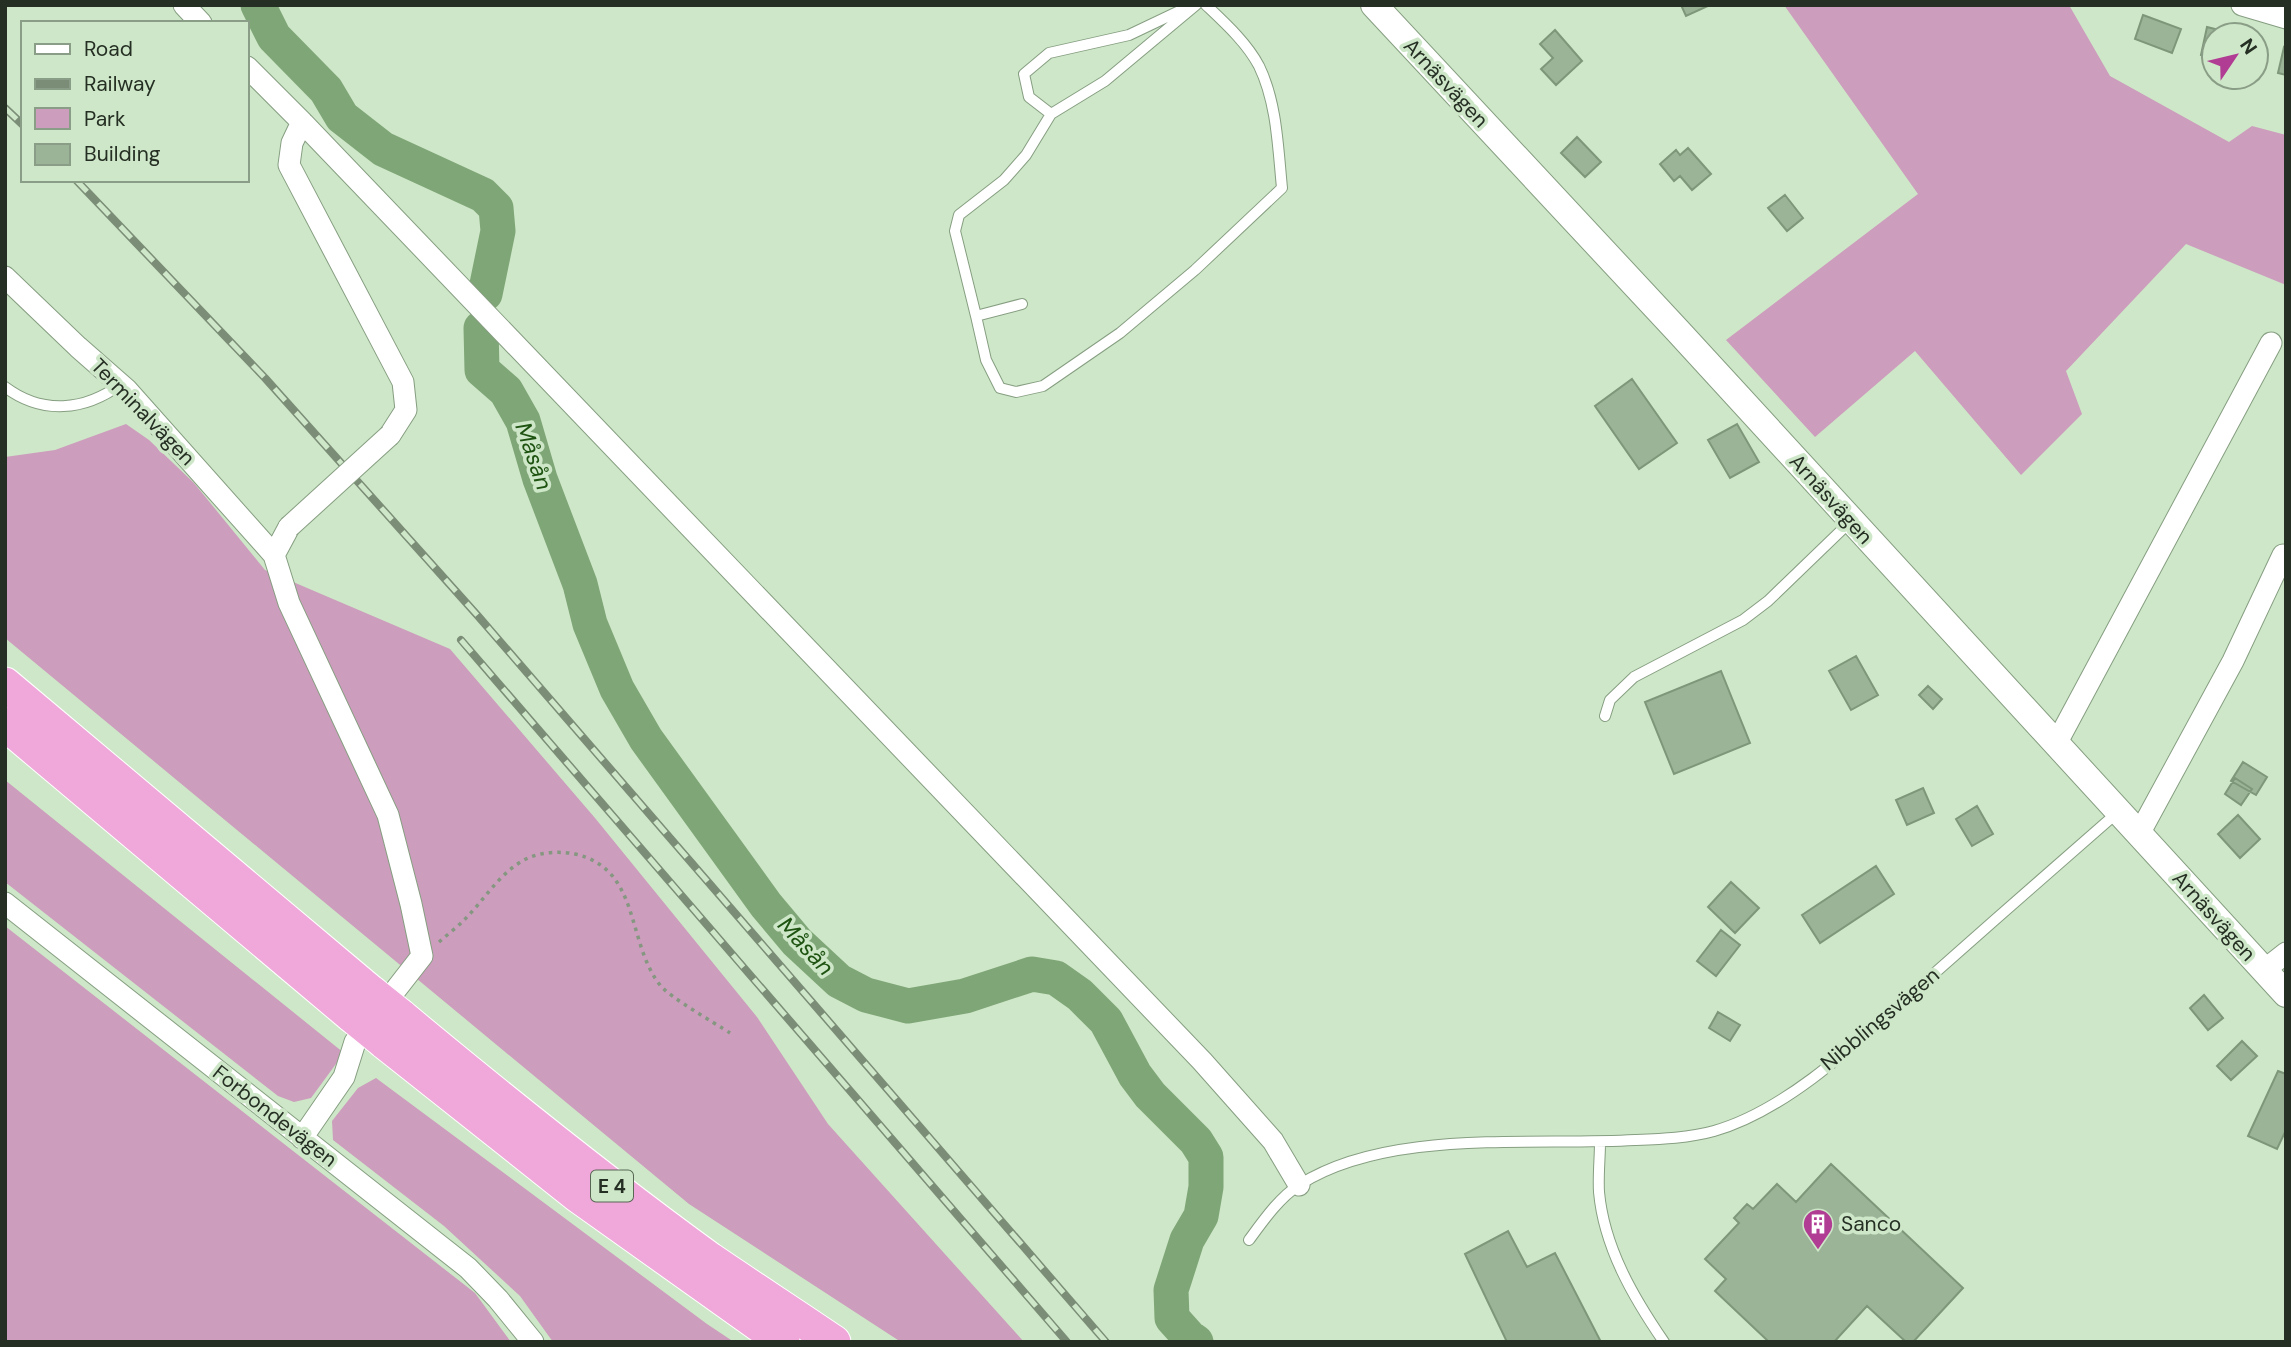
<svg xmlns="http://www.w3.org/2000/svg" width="2291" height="1347" viewBox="0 0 2291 1347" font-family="'DM Sans',sans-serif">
<rect width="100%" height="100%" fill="#cee7c8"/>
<path fill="#cc9dbc" d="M1784,5H2069L2110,76L2229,142L2252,126L2286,135V285L2186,244L2066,371L2082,414L2021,475L1915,351L1815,437L1726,340L1918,194Z
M126,424L149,440L194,483L265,570L450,649L595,818L757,1017L828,1124L1024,1342H901L689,1204L5,638V457L55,450Z
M5,780L344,1053L311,1098L294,1102L278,1096L5,882Z
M5,926L475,1293L511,1342H5Z
M376,1078L707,1324L734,1342H553L520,1296L444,1226L333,1140L332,1121L358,1088Z"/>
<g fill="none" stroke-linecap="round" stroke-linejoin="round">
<path stroke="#7fa677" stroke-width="35" d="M258,5L274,37L326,90L342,117L383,149L483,195L496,208L498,231L485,294
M481,328L482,370L506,391L523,421L540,479L580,584L590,624L617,689L646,739L766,905L797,942L839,981L866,995L908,1006L965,996L1032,974L1056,978L1080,995L1106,1021L1135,1075L1150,1095L1196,1141L1206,1157V1187L1201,1216L1187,1240L1171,1290L1172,1318L1189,1337L1196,1342"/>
</g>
<path fill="#9bb396" stroke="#7e9679" stroke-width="2" d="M1681,5H1707L1708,6L1686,16Z
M2143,15L2181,29L2172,53L2135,39Z
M2207,27L2239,35H2214V58L2201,55Z
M1555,30L1582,61L1556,85L1541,69L1553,58L1540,44Z
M2284,47L2286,48V75L2278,73Z
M1577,137L1601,162L1585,177L1561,153Z
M1688,148L1711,174L1692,190L1680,176L1674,181L1660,164L1676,150L1680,155Z
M1785,195L1803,218L1787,231L1768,208Z
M1632,379L1677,443L1639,469L1595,406Z
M1737,424L1759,462L1730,478L1708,440Z
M1856,656L1878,695L1851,710L1829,671Z
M1721,671L1750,743L1674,774L1645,702Z
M1928,686L1942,699L1933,709L1919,695Z
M2243,762L2267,777L2256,795L2231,781Z
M2235,778L2252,789L2241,805L2225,794Z
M1923,788L1934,813L1907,825L1896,800Z
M1977,806L1993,834L1972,846L1956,819Z
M2238,815L2260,839L2240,858L2218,834Z
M1876,866L1894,894L1820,943L1802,915Z
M1731,882L1759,908L1735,933L1708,907Z
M1721,930L1740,945L1716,976L1697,961Z
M2204,995L2223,1018L2208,1030L2190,1008Z
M1718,1012L1740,1025L1730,1041L1709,1028Z
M2242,1041L2257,1056L2231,1080L2217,1066Z
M2278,1071L2286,1074V1130L2277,1149L2248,1136Z
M1831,1164L1963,1288L1913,1342H1906L1867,1306L1834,1342H1769L1715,1291L1726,1279L1705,1259L1739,1223L1734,1218L1747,1204L1753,1209L1777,1184L1796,1202Z
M1508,1231L1527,1267L1555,1253L1601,1342H1507L1465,1254Z"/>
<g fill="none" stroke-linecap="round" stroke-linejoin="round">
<g stroke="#869e81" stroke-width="12">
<path id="service" d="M1192,5L1129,35L1049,53L1024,74L1029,97L1051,114L1105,81L1196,5
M1022,304L976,316L955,231L959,215L1004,180L1026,155L1051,114
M976,316L986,360L1000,388L1016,392L1043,386L1120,333L1195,270L1282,188C1278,148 1277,103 1259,66C1247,43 1225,23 1206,5
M5,387C42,415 85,411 121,384
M1605,716L1610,700L1634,677L1743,620L1768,601L1851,521
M1600,1142C1600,1158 1598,1175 1599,1192C1604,1247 1633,1297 1664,1342
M1249,1240C1263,1221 1279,1198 1299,1185C1388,1128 1532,1146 1635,1140C1661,1139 1689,1138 1714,1131C1792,1109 1868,1032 1928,979C1991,923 2055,867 2118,812"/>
</g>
<g stroke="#869e81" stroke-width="23">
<path id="minor" d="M184,5L201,23
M2242,5L2286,18
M247,67L302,122L1202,1061L1273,1141L1299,1185
M302,122L292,143L289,165L403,382L406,410L390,435
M5,277L78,347L127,390L274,555
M289,527L274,555L289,603L388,815L411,904L422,956L355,1042L344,1077L302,1138
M2056,744L2271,343
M2139,834L2233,661L2283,555
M5,903L468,1268L498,1299L533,1342
M2263,971L2286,953"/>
</g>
<g stroke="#869e81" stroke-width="28">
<path id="tertiary" d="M1374,5L1677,330L2286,994"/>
</g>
<g stroke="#fff" stroke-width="35">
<path id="trunk" d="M5,684L371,992
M5,724L352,1016
M401,1016C502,1100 604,1182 710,1259C751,1287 793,1314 834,1342
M384,1042L578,1196L783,1342"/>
</g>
<path stroke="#859781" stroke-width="3.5" stroke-dasharray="3.5 5" stroke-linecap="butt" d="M439,942C447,935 456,928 463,921C484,901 500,871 528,858C542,852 560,851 575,854C641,869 626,942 660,985C669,997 715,1023 730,1033"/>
<use href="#service" stroke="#fff" stroke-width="10"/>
<use href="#minor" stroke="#fff" stroke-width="21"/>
<use href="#tertiary" stroke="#fff" stroke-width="26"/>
<use href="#trunk" stroke="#f0a8da" stroke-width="33"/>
<g stroke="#7b8d77" stroke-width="8">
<path id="rail" d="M5,108L23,125
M76,180L265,378L478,616L1106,1342
M461,640L1067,1342"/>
</g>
<use href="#rail" stroke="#cee7c8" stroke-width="5" stroke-dasharray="16" stroke-linecap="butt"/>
<g stroke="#869e81" stroke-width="23" stroke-linecap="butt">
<path id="minor-bridge" d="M289,527L390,435"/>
</g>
<g stroke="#fff" stroke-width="35" stroke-linecap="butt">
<path id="trunk-bridge" d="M371,992L401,1016
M352,1016L384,1042"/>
</g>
<use href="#minor-bridge" stroke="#fff" stroke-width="21"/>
<use href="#trunk-bridge" stroke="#f0a8da" stroke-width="33"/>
</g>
<defs>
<g id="building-pin" transform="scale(1.575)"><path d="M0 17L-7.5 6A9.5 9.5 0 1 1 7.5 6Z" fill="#b13c93" stroke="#cee7c8"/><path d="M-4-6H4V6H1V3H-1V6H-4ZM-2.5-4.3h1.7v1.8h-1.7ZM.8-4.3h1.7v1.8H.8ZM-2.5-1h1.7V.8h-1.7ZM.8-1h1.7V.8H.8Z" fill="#fff"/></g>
</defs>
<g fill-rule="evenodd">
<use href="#building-pin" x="1818" y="1224"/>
</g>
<g text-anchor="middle" stroke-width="7" stroke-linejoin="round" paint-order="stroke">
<rect fill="#cee7c8" stroke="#586654" stroke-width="2" x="591" y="1170.5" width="42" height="31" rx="5"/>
<g font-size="19" font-weight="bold" fill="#252f23">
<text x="612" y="1193">E 4</text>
</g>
<g font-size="21" fill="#252f23" stroke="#cee7c8">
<text transform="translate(1446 83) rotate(47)" y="7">Arnäsvägen</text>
<text transform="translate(143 412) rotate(46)" y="7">Terminalvägen</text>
<text transform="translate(1831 499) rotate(48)" y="7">Arnäsvägen</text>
<text transform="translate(2214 916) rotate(48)" y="7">Arnäsvägen</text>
<text transform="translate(1880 1019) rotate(-40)" y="7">Nibblingsvägen</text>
<text transform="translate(275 1116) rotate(38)" y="7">Forbondevägen</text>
</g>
<g font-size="21" fill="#252f23" stroke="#cee7c8" text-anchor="start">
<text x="1841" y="1231">Sanco</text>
</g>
<g font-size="23" font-style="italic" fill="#1e5312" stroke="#cee7c8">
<text transform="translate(534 456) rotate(71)" y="8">Måsån</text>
<text transform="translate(806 946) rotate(47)" y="8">Måsån</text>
</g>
</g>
<rect width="2291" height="1347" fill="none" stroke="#252f23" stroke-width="14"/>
<rect x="21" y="21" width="228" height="161" fill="#cee7c8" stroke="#8a9d86" stroke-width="2"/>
<rect x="35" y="44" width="35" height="10" fill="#ffffff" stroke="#8a9d86" stroke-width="2"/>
<text x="84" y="56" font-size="21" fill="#252f23">Road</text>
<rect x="35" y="79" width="35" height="10" fill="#7b8d77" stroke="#8a9d86" stroke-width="2"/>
<text x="84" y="91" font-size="21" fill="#252f23">Railway</text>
<rect x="35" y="108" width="35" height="21" fill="#cc9dbc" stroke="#8a9d86" stroke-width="2"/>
<text x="84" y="126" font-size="21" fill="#252f23">Park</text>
<rect x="35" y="144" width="35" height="21" fill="#9bb396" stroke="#8a9d86" stroke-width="2"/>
<text x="84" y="161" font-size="21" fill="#252f23">Building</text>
<g transform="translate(2235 56) rotate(55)"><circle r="33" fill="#cee7c8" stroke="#8a9d86" stroke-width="2"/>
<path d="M0-5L12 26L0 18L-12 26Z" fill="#b13c93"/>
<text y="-10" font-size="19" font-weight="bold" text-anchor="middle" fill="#252f23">N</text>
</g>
</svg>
